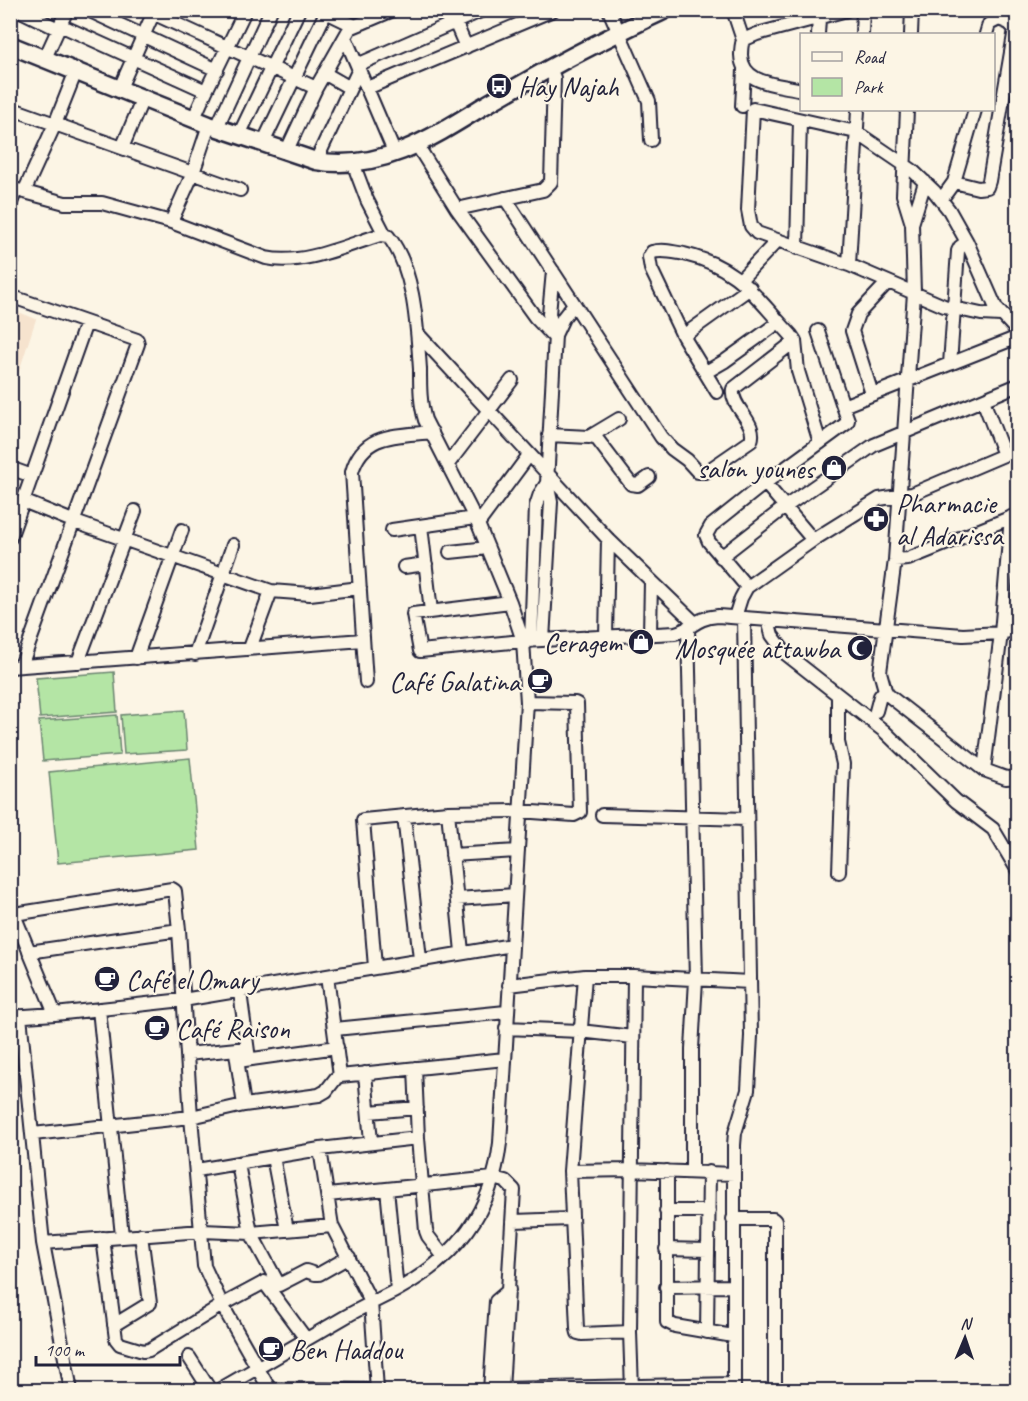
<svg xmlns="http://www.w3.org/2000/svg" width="1028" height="1401" viewBox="0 0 1028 1401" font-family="Caveat,sans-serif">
<rect width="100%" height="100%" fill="#fcf5e5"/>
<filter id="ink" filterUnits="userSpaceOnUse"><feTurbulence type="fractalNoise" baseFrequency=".0167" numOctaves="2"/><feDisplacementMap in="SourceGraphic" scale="12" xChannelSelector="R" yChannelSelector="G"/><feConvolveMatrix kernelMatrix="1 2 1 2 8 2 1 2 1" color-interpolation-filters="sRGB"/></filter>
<g filter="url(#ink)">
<path fill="#f6e3ce" d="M11,309L36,319L11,396L10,309Z"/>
<path fill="#b4e5a5" stroke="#6b8470" stroke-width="1.5" d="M114,672L117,712L40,718L36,678Z
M184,710L187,750L124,754L121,715Z
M117,715L120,755L43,761L39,721Z
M190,758L199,850L58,863L49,772Z"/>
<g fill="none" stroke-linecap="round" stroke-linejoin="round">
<g stroke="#22223b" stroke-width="16">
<path id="street" d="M19,10L58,29
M88,10L217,70
M146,10L316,88
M322,10L353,25
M450,10L466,47
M609,10L649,101L651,140
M733,10L743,40C741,46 741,49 741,55C742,85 778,84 802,90
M60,25L206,91L243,15L233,10
M818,34L819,19
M862,34L863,10
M911,34L912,10
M345,37L395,154
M743,40L757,34L847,10
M45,58L67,10
M357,65L483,10
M324,73L350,88
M120,88L153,14
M367,88L553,10
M742,106L744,70
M10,108L240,190
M907,110L903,195L912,224L914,293L895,560L880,672L885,690L888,695L984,770L1006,778L1018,777
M194,118L206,91
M217,127L271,10
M239,135L299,10
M263,143L327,10
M417,145L457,209L535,317L555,338
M122,148L143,98
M287,150L316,88L350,28L393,10
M316,161L359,69
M353,163L367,200L385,235
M954,182L978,188L987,187L989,181L1015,29L1009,23L999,19L989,24L986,34
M10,188L65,203H102L171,222L266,258C302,266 345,246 380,235L388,236C415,269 417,328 420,369C420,386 420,404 425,420L478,524L510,602L523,641L527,702L500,1143C492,1212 457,1257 397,1290C380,1299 362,1307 345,1317C303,1341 261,1366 219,1390
M24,192L55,124L76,71
M505,198L661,437L672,449L687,460L698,472H706L751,441C758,422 730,407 733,389L795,341
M941,200L954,182L975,110
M10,205L16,190
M457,209L543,190L551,182L554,78L550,68
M171,222L193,173L209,125
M912,224L925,182
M797,248L800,120
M849,265L858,110
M553,271L549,314L555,335
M740,280L777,241
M10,296L137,340L138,344L21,666
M1001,315L981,314L944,306L849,265L757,233L751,226L748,210L753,109L856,132L912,170L934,191L949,210L967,242L996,308L1018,332
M818,331L843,406
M418,334L608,539L694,622
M683,336L750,288
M950,364L958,251L960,247L967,242
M706,372L725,361L779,322
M717,392L683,336L651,269L649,257L652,252C663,249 673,252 684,254C740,267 754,296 791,335L795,341L798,371L820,443
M872,394L852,331L858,314L888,282
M983,400L1004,455
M549,435L589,437L619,419
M594,435L631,484L638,485L649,477
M448,464L512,380
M10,468L32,476
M765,483L813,540
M23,501L75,522L271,591L310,594L360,588
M478,524L529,455
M421,526L431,611
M392,530L475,518
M10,538L86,323
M450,552L488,548
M721,557L785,507L874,445L1018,385
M895,560L908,559L1017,515
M404,567L426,564
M747,587L709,542L706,535L711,526L765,483L847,423L848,420L843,406L1018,337
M510,602L413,614L420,651L523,641L675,633C693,629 694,618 718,616L963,635L1001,633L1018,629
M735,617L741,598L747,587L813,540L879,499L912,494L1018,449
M768,620L772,635L786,654L884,731L956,801L993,829L1018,871
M688,627L696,980L692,1049V1171
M650,634L651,581
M606,637L608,539
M543,640L551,502L547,483L555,335L563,318L574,304
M531,641L536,506L540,494L547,483
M250,648L271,591
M195,654L233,545
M136,658L182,530
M78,662L135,511
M10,667L363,640
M366,682L352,472C363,432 398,436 432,432
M838,695V742L843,764L839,872
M876,711L880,696L885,690
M984,770L1001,633L1011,517
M448,812L462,952
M602,815L747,819
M404,816L420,959
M452,855L518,851
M457,899L515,895
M10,905L55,1014
M14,914L172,889L175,891L179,930L191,1117L204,1266L222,1305L270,1390
M29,952L179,930
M375,967L363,820L448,812L519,811L574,815L580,812L577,704L575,703L527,702
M585,976L570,1171L577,1329L578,1333L582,1334L630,1332
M509,985L585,976H634L750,982
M240,992L249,1059
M99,1009L122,1236
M20,1016L43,1243L71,1390
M10,1017L55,1014L183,1000L512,945
M506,1028L580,1031L633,1037
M335,1029L506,1012
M236,1053L244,1105
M187,1054L247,1048
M238,1061L337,1047
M415,1068L418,1138L426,1231L428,1236L444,1257
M365,1073L371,1142
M340,1076L505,1059
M369,1112L417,1108
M33,1134L191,1117L244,1105L319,1095L326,1091L336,1078L340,1076L327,976
M320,1149L332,1226L371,1302L377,1390
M273,1157L287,1230
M238,1164L251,1233L279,1285
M197,1170L320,1149L418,1138
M570,1171L631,1170L734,1174
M667,1171V1322L675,1326L733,1336
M387,1189L397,1290
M328,1195L493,1178L505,1181L514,1190L502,1390
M666,1211H709
M733,1219H773L775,1221V1390
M514,1221L570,1219
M103,1238L116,1339L120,1344L143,1351L149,1350L222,1305L263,1283L279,1285L306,1271L315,1274H319L349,1257
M43,1243L202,1231L251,1233L332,1226
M666,1249L708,1250
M264,1282L306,1339
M666,1287L732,1286
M114,1325L150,1303L141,1235
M707,1332L709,1172
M189,1357L210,1390
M269,1389L377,1390
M502,1389L734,1384
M490,1390L496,1301L509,1290
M632,1390L630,1332L634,976
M734,1390V1145L735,1133L748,1090L751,1036L744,618"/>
</g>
<g stroke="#22223b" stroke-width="21">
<path id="secondary" d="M10,45L209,125L316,161C379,172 432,138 482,107C506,93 530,79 554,66C590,46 628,28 665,10"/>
</g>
<use href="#street" stroke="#fcf5e5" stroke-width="12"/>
<use href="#secondary" stroke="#fcf5e5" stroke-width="16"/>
</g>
</g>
<defs>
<g id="bus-disc" transform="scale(1.35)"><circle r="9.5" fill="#22223b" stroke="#fcf5e5"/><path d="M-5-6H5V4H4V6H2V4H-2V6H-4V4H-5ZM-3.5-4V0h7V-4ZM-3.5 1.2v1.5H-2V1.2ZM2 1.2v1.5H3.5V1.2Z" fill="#fff"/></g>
<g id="shop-disc" transform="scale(1.35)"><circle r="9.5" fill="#22223b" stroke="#fcf5e5"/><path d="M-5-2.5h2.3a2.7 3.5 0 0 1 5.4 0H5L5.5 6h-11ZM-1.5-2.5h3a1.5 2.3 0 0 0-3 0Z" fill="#fff"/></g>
<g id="pharmacy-disc" transform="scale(1.35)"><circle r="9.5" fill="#22223b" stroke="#fcf5e5"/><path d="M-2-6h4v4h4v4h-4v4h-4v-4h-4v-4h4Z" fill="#fff"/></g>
<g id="mosque-disc" transform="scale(1.35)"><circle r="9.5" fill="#22223b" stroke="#fcf5e5"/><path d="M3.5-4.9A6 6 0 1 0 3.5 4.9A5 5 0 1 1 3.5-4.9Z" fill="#fff"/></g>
<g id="cafe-disc" transform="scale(1.35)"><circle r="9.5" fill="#22223b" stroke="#fcf5e5"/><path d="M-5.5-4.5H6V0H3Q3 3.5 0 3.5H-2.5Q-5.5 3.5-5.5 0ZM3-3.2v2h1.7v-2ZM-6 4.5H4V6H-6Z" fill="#fff"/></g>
</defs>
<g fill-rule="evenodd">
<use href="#bus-disc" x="499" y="86"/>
<use href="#shop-disc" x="834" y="468"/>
<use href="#pharmacy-disc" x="876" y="519"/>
<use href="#shop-disc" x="641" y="642"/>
<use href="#mosque-disc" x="860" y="648"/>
<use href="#cafe-disc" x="540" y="681"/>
<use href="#cafe-disc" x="107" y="979"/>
<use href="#cafe-disc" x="157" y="1028"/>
<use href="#cafe-disc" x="271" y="1349"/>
</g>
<g text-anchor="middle" stroke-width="4.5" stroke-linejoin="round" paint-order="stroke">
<g font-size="28" fill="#22223b" stroke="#fcf5e5" text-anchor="start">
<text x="518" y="96">Hay Najah</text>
<text x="814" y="478" text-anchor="end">salon younes</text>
<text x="896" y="513">Pharmacie<tspan x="896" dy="32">al Adarissa</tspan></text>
<text x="622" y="652" text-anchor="end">Ceragem</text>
<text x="840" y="658" text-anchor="end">Mosquée attawba</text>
<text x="520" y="691" text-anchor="end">Café Galatina</text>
<text x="126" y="989">Café el Omary</text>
<text x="176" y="1038">Café Raison</text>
<text x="290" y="1359">Ben Haddou</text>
</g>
</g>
<rect width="1028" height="1401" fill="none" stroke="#fcf5e5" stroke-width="36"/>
<rect x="18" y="18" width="992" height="1365" fill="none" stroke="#22223b" stroke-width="2" filter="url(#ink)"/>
<rect x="800" y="33" width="195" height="78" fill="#fcf5e5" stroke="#a5a1a1" stroke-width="1.5"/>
<rect x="812" y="52" width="30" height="9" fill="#fcf5e5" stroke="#a5a1a1" stroke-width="1.5"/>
<text x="854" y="63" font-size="18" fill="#22223b">Road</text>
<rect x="812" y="78" width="30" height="18" fill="#b4e5a5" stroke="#a5a1a1" stroke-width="1.5"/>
<text x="854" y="93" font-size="18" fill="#22223b">Park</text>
<g transform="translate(965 1338) rotate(2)" stroke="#fcf5e5" stroke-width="4.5" paint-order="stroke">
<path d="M0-4.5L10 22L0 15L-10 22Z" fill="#22223b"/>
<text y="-9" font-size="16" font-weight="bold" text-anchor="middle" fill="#22223b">N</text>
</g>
<path d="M36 1356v9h144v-9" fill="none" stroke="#22223b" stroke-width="3"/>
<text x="45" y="1356" font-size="18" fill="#22223b" stroke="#fcf5e5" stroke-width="4.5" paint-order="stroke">100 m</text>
</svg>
